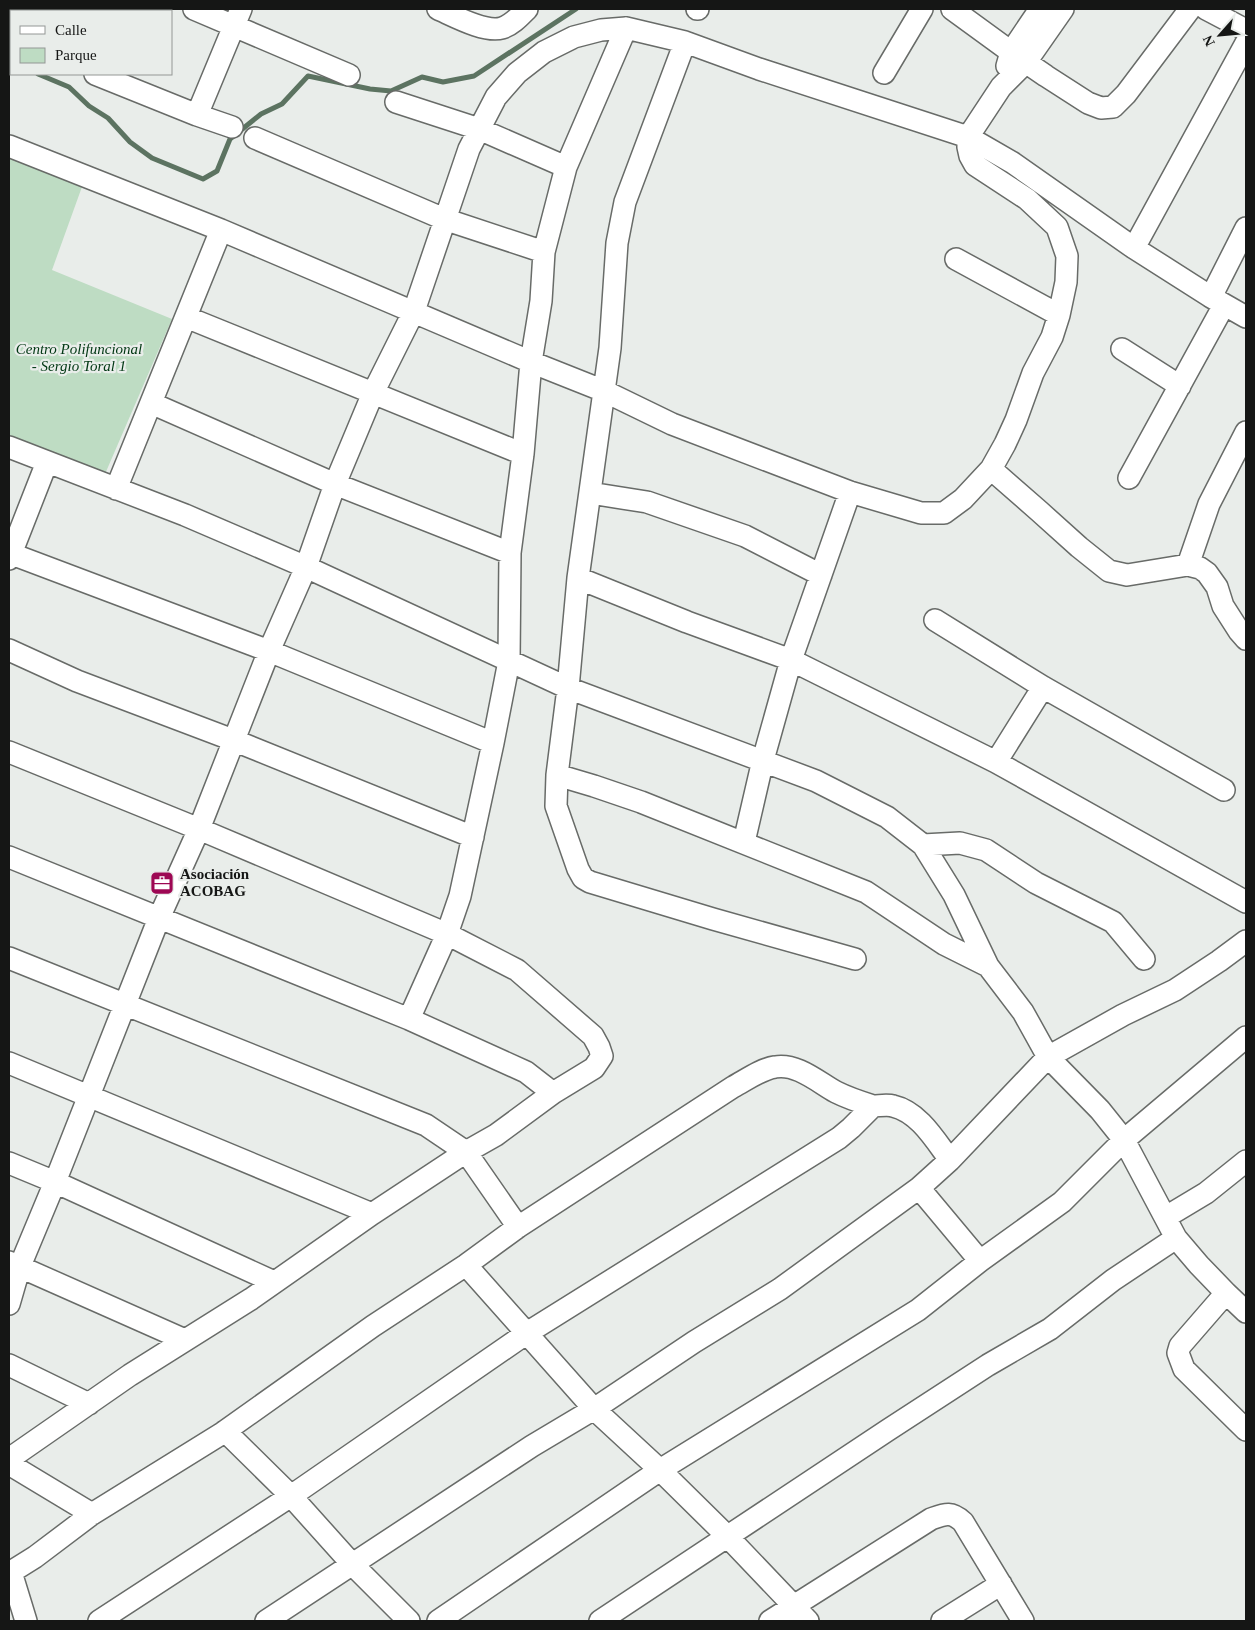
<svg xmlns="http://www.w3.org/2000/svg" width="1255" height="1630" viewBox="0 0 1255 1630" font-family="Georgia,serif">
<rect width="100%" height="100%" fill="#e9edea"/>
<path fill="#bedcc3" d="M9,155L83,184L52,270L172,319L105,474L9,435Z"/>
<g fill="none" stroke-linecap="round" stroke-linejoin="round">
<path stroke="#5c7361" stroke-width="5" d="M9,64H11
M38,74L69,87L89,106L108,118L130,142L152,158L203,179L217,171L230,139L261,114L282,104L308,76L370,89L391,91L422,77L443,82L474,76L576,9"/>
<g stroke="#686b68" stroke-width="24">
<path id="minor" d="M194,9L349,75
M438,9C454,16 485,33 502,28C512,25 520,16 527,9
M697,9H698
M952,9L1011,52L1046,76L1088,103L1101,108L1113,107L1126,94L1190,9
M1206,9L1246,30
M9,39L11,40
M685,42L625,202L617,243L610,348L578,578L568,688L557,775L556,806L578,869L583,878L590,882L713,919L855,959
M1007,66L1011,52L1040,9
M884,73L922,9
M95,74L197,115L232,127
M396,102L479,129L566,167
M197,115L241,9
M255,138L444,219L544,252
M9,146L221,230L531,362L604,391L672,424L850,492L921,513H944L963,499L991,469L1005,444L1016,420L1033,373L1052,337L1059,315L1066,282L1067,256L1057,227L1027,199L975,165L970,156L968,147V137L1001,87L1026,62L1063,9
M1134,248L1246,43
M956,259L1059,315
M1211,297L1246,228
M186,317L523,454
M1122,349L1180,386
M151,403L335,484L510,553
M9,447L185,515L306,567L568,688L816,781L887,817L923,845L954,895L988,966L1023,1012L1048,1057L1100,1110L1124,1140L1176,1238L1199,1265L1226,1293L1180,1346L1178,1353L1184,1369L1246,1430
M991,469L1039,511L1079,547L1109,571L1127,575L1188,565L1200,568L1207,573L1217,587L1223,606L1239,631L1246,639
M1129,478L1224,305
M116,489L221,230
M590,493L647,502L745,536L821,575
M9,553L269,651L493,743
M9,559L47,462
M1188,565L1209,504L1246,432
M578,578L687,622L791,660L996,762L1246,902
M935,620L1043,687L1224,790
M9,650L77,681L233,740L473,837
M9,752L199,829L447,934L517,970L593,1036L599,1047L602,1056L594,1068L553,1093L496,1135L466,1152L372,1214L251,1299L130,1375L9,1459
M996,762L1043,687
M557,775L594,786L641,802L866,892L944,944L988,966
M744,842L763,760L791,660L850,492
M923,845L960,843L986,850L1036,883L1113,922L1144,959
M9,857L409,1019L526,1072L553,1093
M9,958L426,1125L466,1152L518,1227
M409,1019L447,934L460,896L493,743L509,661L510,553L523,454L531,362L541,301L544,252L566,167L626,28
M9,1063L372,1214
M9,1163L55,1182L274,1282
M919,1188L980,1261
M1166,1217L1206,1193L1246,1161
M9,1262L185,1340
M466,1265L594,1409L660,1470L727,1536L808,1621
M1226,1293L1246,1312
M9,1304L20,1266L55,1182L159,918L199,829L269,651L306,567L335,484L373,393L414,311L469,149L496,97L517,73L544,52L574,37L601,30L626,28L685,42L759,69L968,137L1013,163L1134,248L1211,297L1246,317
M9,1365L89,1404
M225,1431L291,1496L352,1564L409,1621
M9,1464L92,1514
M26,1621L11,1572L35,1557L92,1514L221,1434L373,1326L466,1265L518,1227L733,1087C746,1080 761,1069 775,1067C797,1063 818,1082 836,1092C848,1098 860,1102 873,1106
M99,1621L291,1496L527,1333L839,1138L851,1128L873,1106C879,1106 887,1104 893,1106C919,1112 935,1140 950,1160
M266,1621L532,1446L594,1409L694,1342L780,1289L919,1188L950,1160L1048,1057L1123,1015L1175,990L1219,961L1246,941
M438,1621L660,1470L918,1310L980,1261L1062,1202L1124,1140L1246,1037
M600,1621L888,1430L988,1365L1050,1329L1113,1280L1176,1238
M770,1621L931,1519C945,1514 951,1511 963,1522L1023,1621
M942,1621L1001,1584"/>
</g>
<use href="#minor" stroke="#fff" stroke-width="21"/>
</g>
<defs>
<g id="office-square" transform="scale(1.25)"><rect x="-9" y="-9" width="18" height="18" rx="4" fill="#9d0753" stroke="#e9edea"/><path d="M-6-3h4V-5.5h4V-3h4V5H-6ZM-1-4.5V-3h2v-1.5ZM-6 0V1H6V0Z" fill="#fff"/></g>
</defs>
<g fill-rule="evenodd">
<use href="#office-square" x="162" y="883"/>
</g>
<g text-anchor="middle" stroke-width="4.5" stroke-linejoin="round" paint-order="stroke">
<g font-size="15" font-style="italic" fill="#003713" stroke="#e9edea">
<text x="79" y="354">Centro Polifuncional<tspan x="79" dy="17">- Sergio Toral 1</tspan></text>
</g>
<g font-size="15" font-weight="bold" fill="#151615" stroke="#e9edea" text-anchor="start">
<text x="180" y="879">Asociación<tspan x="180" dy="17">ACOBAG</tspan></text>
</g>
</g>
<rect width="1255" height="1630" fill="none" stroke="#151615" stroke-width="20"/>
<rect x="10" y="10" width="162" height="65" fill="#e9edea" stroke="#949795"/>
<rect x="20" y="26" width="25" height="8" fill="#ffffff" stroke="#949795"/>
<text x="55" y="35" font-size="15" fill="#151615">Calle</text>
<rect x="20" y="48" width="25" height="15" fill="#bedcc3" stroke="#949795"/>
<text x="55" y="60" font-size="15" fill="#151615">Parque</text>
<g transform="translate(1220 35) rotate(243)" stroke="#e9edea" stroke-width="4" paint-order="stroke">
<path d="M0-4L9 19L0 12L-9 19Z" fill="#151615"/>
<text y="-8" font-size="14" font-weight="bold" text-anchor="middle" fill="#151615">N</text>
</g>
</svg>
